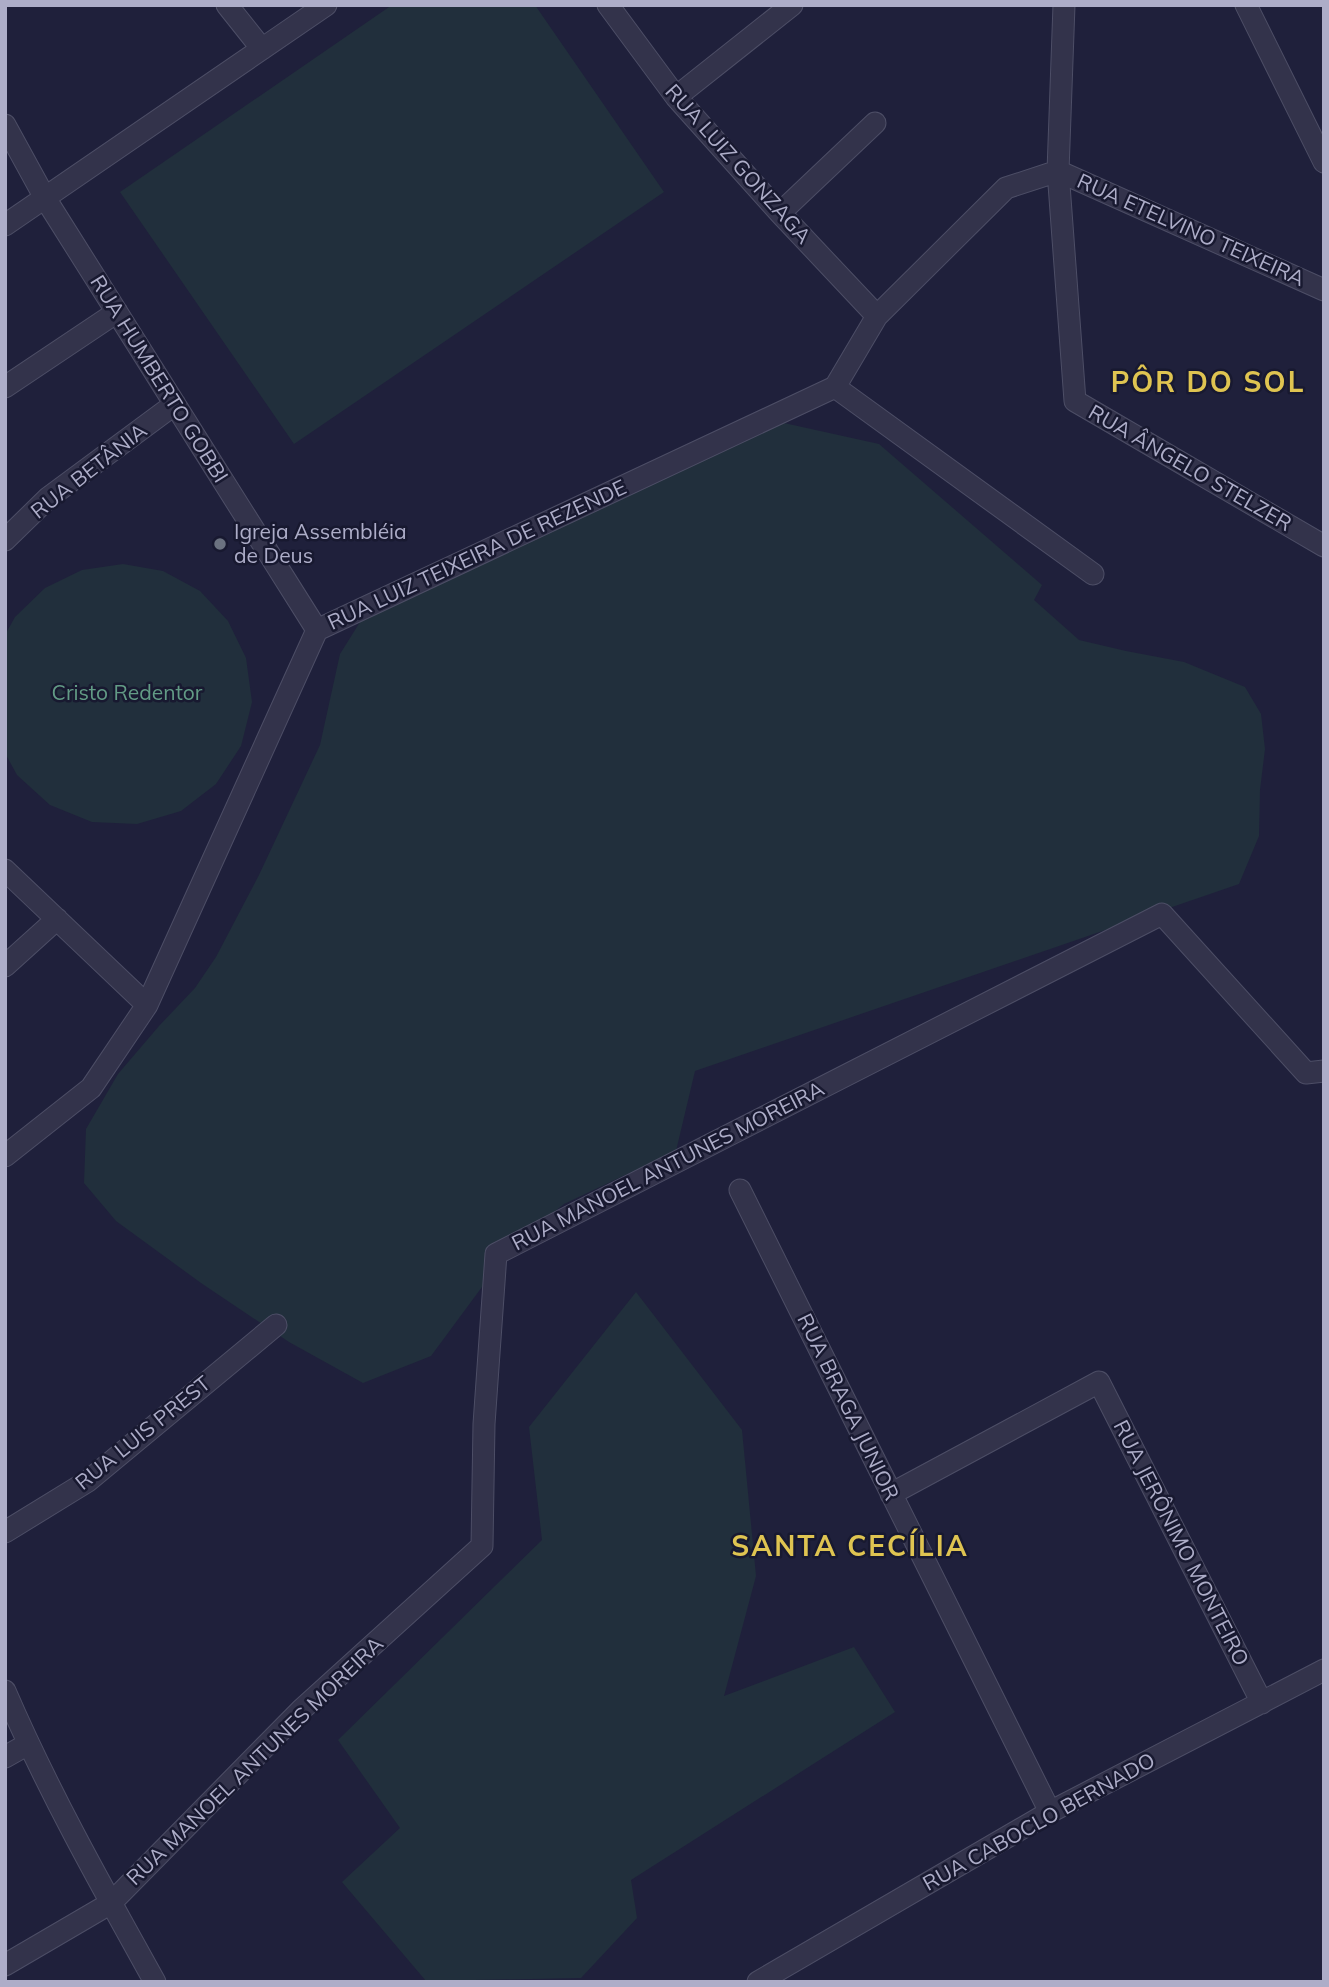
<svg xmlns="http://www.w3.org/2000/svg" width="1329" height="1987" viewBox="0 0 1329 1987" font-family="Mulish,sans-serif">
<rect width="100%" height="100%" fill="#1f203b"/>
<path fill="#212f3c" d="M392,5H535L664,192L294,444L120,192Z
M775,421L879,444L1042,585L1034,600L1079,640L1126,651L1184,662L1245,687L1261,714L1265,749L1260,790L1259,836L1239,884L695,1071L676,1151L564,1204L513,1245L431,1356L363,1383L289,1342L201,1283L116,1221L84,1183L86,1129L118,1074L159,1026L195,988L216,957L259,875L320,745L340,654L377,595Z
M123,564L163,571L200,591L228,621L246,658L252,702L241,746L216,784L181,811L137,824L92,822L50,805L17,775L5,753V635L15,617L45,588L82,570Z
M636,1292L742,1430L756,1576L724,1696L854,1647L895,1712L631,1880L637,1918L581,1978L426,1981L342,1882L400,1828L338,1740L542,1540L529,1427Z"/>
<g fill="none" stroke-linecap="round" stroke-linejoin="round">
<g stroke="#4d4e66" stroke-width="23">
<path id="street" d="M227,5L262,49
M608,5L676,97L780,213L877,316
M1064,5L1058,171L1075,401L1324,546
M1246,5L1324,162
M676,97L792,5
M5,125L45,198L317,630
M1058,171L1324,290
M780,213L875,123
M5,225L326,5
M5,387L117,312
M835,387L1093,574
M5,540L48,498L175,404
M5,870L147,1005
M5,966L57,919
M5,1156L91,1088L147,1005L317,630L835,387L877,316L1006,188L1058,171
M740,1190L1050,1812
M891,1494L1099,1382L1262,1703
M5,1532L88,1481L276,1325
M5,1691C48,1791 102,1887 155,1982
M5,1757L28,1744
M5,1965L111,1903L301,1710L482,1546L484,1424L496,1254L1162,914L1306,1073L1324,1071
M758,1982L1050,1812L1324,1670"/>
</g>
<use href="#street" stroke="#33334b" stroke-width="21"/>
</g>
<circle fill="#6b7280" stroke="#181930" stroke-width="2.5" cx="220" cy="544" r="7"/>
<g text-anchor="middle" stroke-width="5" stroke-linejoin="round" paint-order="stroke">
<g font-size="21" fill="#adadc8" stroke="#181930">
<text transform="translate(738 164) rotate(48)" y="7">RUA LUIZ GONZAGA</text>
<text transform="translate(1191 230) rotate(24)" y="7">RUA ETELVINO TEIXEIRA</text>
<text transform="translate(159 379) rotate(58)" y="7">RUA HUMBERTO GOBBI</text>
<text transform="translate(1190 468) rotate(30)" y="7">RUA ÂNGELO STELZER</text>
<text transform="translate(89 471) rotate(-38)" y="7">RUA BETÂNIA</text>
<text transform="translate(477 555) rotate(-25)" y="7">RUA LUIZ TEIXEIRA DE REZENDE</text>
<text transform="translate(668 1166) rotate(-27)" y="7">RUA MANOEL ANTUNES MOREIRA</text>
<text transform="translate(848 1407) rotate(64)" y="7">RUA BRAGA JUNIOR</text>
<text transform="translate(143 1433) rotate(-39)" y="7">RUA LUIS PREST</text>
<text transform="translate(1181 1543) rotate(63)" y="7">RUA JERÔNIMO MONTEIRO</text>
<text transform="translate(255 1761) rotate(-44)" y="7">RUA MANOEL ANTUNES MOREIRA</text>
<text transform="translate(1039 1822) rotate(-29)" y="7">RUA CABOCLO BERNADO</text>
</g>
<g font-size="21" fill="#adadc8" stroke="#181930" text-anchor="start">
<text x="234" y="539">Igreja Assembléia<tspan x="234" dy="24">de Deus</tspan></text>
</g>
<g font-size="21" fill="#629b85" stroke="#181930">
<text x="127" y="700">Cristo Redentor</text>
</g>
<g font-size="28" font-weight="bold" letter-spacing="2" fill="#dfc451" stroke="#181930">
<text x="1208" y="392">PÔR DO SOL</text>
<text x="850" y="1556">SANTA CECÍLIA</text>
</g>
</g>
<rect width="1329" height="1987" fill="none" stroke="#adadc8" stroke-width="14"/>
</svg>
